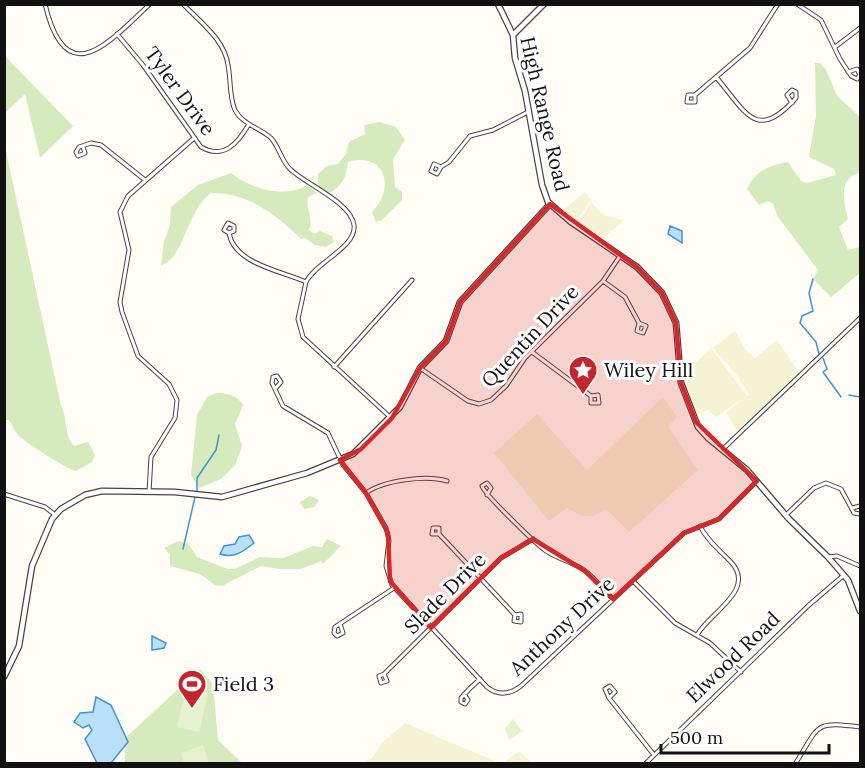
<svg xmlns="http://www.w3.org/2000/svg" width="865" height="768" viewBox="0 0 865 768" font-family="Lora,serif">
<rect width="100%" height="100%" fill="#fffdf5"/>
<path fill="#f6f3d4" d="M585,192L591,200L576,221L563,210Z
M591,202L603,215L624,220L602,239L579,223Z
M735,331L745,349L755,358L777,340L800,374L738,432L726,412L744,398L716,417L708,410L696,414L687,392L684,375L711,348L747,396L750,395L736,374L713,348Z
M663,397L677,417L668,426L698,470L629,532L606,509L593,516H582L567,508L549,521L494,453L537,414L587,470Z
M405,723L497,762L498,763H362L372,758L382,743Z
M520,752L532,763H503L516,753Z"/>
<path fill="#d5ebbd" d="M5,56L73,126L40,158L25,94L5,113Z
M815,63H819L825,68L837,96L860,117V173C837,178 844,202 848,219L839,227L848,250L860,247V273L831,297L813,279L818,270L778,217L773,204L768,201L759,205L747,189C756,170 768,166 788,162L801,181L807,183L836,175L834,169L809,157L816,115Z
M379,122L396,127L405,140L393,159L395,187L402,192V200L382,220L376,222L372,212C396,188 385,151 348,162C347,174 342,188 329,193L318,185V174L327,166L338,164L346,154L349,142L365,134L364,125Z
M4,142L61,406C68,419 64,436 74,446L88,442L95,455L92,462L76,471C70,471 23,441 19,436C15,432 12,425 9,420H5Z
M231,173C252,189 284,199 307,185L317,193L308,197C305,209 314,218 309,230L314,234L320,231L332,236L334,242L326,247L315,245L305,238L301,239C277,215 247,192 211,193C188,208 183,261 161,265L164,241L170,225L171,207L198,185Z
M216,393C227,393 237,395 243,405L235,424L242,446L235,465L221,479L199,488L191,475L197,415L207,397Z
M310,496L319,500L314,507L304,509L300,502Z
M327,539L341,546L323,564L321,561L301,569H279L261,566L222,586L215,585L200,574L170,566V555L164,548L178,541L188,543L197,557L228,569H235L260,557L283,558L313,546L322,547Z
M200,669L213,684L218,740L242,763H125L124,739Z"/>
<path fill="#e6f2cf" d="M186,688L208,693L199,732L177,727Z
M513,719L522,731L509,740L505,728Z
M203,745L209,763H184L181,753Z"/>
<path fill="#b9e0f7" stroke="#3f96cf" stroke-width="1.5" d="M670,226L682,231V243L668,234Z
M249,535L254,543C244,551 234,559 220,554L224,546L235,544L239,537Z
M152,636L166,643L164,648L152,650Z
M96,697L111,705L128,742L111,763H97L85,739L92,730L89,725L83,728L74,722L80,713L93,712Z"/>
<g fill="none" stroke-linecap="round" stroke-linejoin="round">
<path stroke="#3f96cf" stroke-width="1.5" d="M813,279L809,293L813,311L802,316L800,323L816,342L819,354
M823,358L827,369L823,372L841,397
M849,395L860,397
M197,492V478L216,450L219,435
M183,549L195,497"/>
<g stroke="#444" stroke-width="5">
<path id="minor" d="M45,4C66,94 109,42 150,4
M183,4C200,22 225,40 228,65C231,79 229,97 235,110C242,124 260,128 271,138C279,147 281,160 290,169C305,184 351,202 354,225C357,247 316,262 306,282
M797,4L821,20L840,59L851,76L857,79L860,75L857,69L848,72
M117,34L143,65L201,147C224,160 238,143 249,124
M835,47L860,28
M716,77C746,112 756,143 796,98V92L792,90L787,95L792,103
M695,95V102H687L688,95H695L750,48L778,4
M83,147L85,153L78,156L76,152L79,147L91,143L101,145L145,180
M441,167L437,174L431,171L434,164L441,167L449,162L470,136L493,130L528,112
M229,233L224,230L228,223L234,226V231L229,233C234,264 282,271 306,282L298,319L303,337L390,417
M603,281L625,297L639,323L637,331L643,333L646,326L639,323
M532,352L591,396V403H599L598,395L591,396
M334,367L412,280
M420,368L468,401L479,404L491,400L506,386L525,358L603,281L620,256
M275,389L281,382L277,376L273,377L272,383L283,406L328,433L343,465L366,493L386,528L389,540L386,566L392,585L487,687C498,696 509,695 521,686L684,533L719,519L757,481
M723,449L860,318
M149,492L151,457L175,418L177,400L169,384L138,356L122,312L120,302L129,250L120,212L128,196L193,139
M366,493C384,480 426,475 447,481
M4,494L45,507L54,514
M487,495L491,488L487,483L482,486C484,494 537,545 546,551C558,559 572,562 584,570C595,578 604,590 613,599
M852,508L860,506
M786,515L814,488L826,483L841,489L854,513L860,514
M439,534H432L433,528H439V534L515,615L514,621L521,622V614L515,615
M828,557L837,556L860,566
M633,581L675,623L710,643L741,672
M340,624L343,633L337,636L334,633L335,627L394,588
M697,635C709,613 757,590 731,562C720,551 707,540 700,526
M384,674L387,681L381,683L379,676L384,674L501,558L533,539
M464,694L468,700L465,704L461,702V698C467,691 473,685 480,679
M609,698L615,692L610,686L605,689L609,698L654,755
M645,764L809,605L844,575
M795,764C820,725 813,721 860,727"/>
</g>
<g stroke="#444" stroke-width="7">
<path id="tertiary" d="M498,4L513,35L515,58L525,91L542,185L548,202L571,222L637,267L662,293L676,323L681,383L698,427L708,438L747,470L789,519L828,557L848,580L860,611
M513,35L544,4
M4,677L19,646L32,566L52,519L61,509L85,495L102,491L175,492L222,497L307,473L353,454L400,407L420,368L446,341L460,302L550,204"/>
</g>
<use href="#minor" stroke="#fff" stroke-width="3"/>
<use href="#tertiary" stroke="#fff" stroke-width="4.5"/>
</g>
<path fill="#d62828" fill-opacity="0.2" stroke="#d62828" stroke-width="4.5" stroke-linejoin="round" d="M550,204L637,267L662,293L676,323L681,383L696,422L757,481L719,519L684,533L613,599L585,571L533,539L501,558L431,628L390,581L388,533L366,493L340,460L361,449L392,418L420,368L446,341L460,302Z"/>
<defs>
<g id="sight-pin" transform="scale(1.5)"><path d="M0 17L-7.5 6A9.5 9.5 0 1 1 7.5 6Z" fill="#c4262e" stroke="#fff"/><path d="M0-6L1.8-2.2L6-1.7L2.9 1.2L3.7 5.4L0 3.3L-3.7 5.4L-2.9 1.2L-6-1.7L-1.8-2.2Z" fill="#fff"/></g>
<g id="stadium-pin" transform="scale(1.5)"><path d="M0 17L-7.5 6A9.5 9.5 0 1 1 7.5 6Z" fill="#c4262e" stroke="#fff"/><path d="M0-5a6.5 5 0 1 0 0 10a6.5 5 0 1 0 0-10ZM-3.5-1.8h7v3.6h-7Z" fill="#fff"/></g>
</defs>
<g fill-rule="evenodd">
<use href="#sight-pin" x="583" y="370"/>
<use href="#stadium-pin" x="192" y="684"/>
</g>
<g text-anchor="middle" stroke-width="6" stroke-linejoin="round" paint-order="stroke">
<g font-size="20" fill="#111" stroke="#fff">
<text transform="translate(180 91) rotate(54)" y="7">Tyler Drive</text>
<text transform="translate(545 114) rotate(77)" y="7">High Range Road</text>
<text transform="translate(530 336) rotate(-47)" y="7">Quentin Drive</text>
<text transform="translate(445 593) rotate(-45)" y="7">Slade Drive</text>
<text transform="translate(562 626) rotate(-43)" y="7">Anthony Drive</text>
<text transform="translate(733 657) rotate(-44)" y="7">Elwood Road</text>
</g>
<g font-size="20" fill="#111" stroke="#fff" text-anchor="start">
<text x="604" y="377">Wiley Hill</text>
<text x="213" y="691">Field 3</text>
</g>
</g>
<rect width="865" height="768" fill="none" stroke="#111111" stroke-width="12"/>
<path d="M661 744v9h168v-9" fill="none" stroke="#111111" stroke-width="3"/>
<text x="670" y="744" font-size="18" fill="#111111" stroke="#ffffff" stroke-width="4.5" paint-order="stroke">500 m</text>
</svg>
